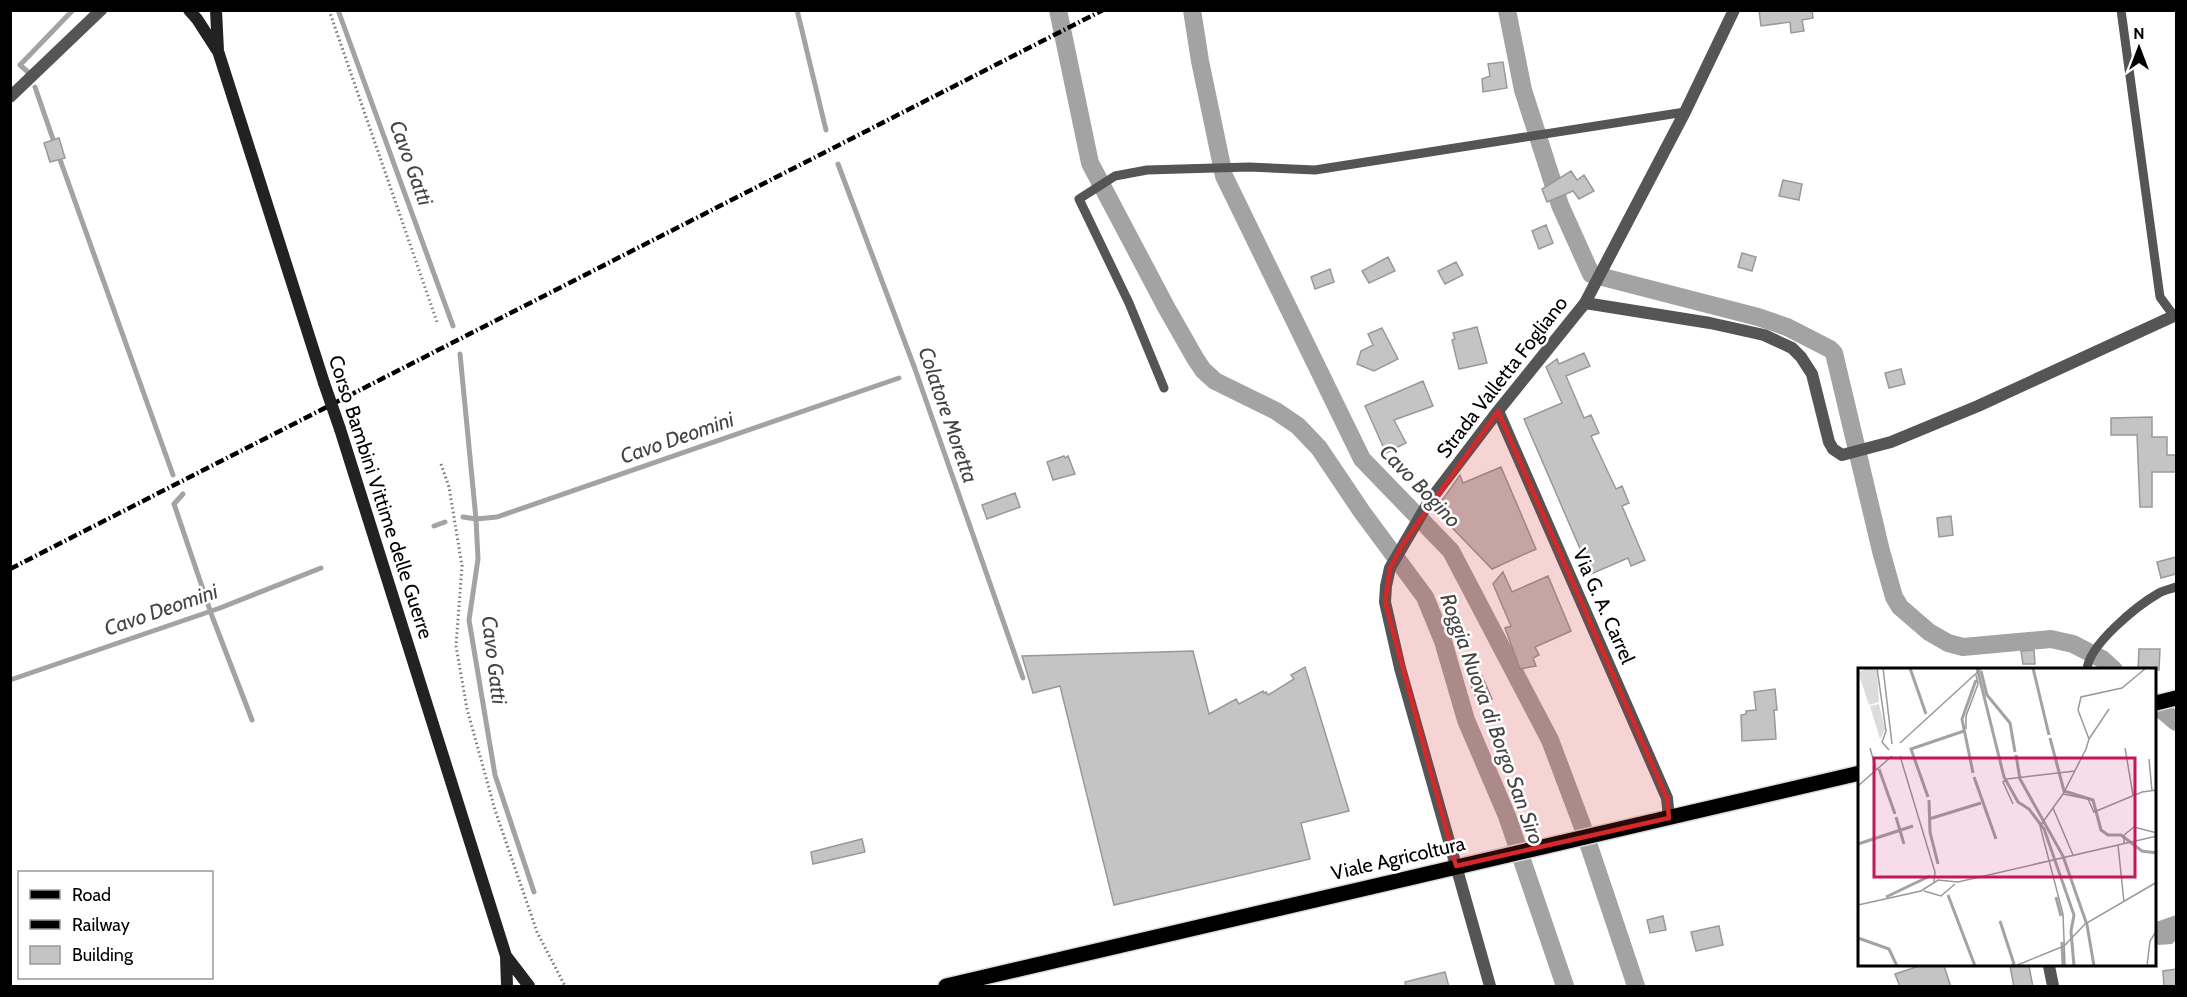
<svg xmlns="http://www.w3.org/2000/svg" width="2187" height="997" viewBox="0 0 2187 997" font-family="Cabin,sans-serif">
<rect width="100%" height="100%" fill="#fff"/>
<path fill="#a3a3a3" d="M2176,915V940L2172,944L2158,945L2156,941V922Z"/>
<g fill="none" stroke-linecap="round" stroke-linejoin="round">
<path stroke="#a3a3a3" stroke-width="5" d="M338,10L453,326
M797,10L826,130
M28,72L20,65L73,10
M35,87L55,145
M58,154L173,475
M838,164L915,369L1023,678
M460,354L476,519L478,559L469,620L495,775L534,892
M183,494L174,504L212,616L252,720
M463,517L476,519L497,517L899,378
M434,526L445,522
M10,680L220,608L321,568"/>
<path stroke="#a3a3a3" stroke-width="18" d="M1058,10L1090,163L1166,307L1195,358L1203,370L1215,381L1276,411L1298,426L1319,448L1362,512L1425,597L1443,641L1466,720L1507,816L1565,986
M1192,10L1200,61L1224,176L1362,459L1451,551L1550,740L1582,825L1636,986
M1507,10L1523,90L1560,205L1591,274L1758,317L1787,327L1830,349L1834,353L1881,551L1894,597L1900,607L1929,632L1948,643L1963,647L2051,639L2073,644L2102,659L2114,670
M2156,705L2176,722"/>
</g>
<path fill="#c4c4c4" stroke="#999" stroke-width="1.5" d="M1759,10H1812L1813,18L1802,20L1804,31L1791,33L1790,22L1761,26Z
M1503,62L1507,88L1483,92L1482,79L1490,76L1488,64Z
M59,138L65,158L50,162L44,143Z
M1571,171L1577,180L1584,175L1594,191L1579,199L1573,191L1547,202L1542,189Z
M1783,180L1802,184L1799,200L1779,196Z
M1546,225L1553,243L1539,249L1532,231Z
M1742,253L1756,257L1752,271L1738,267Z
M1388,257L1395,271L1369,283L1362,271Z
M1456,262L1463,275L1445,284L1438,271Z
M1330,269L1334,282L1315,289L1311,277Z
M1477,327L1487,363L1459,369L1452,340L1455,339L1453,333Z
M1382,328L1398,359L1374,371L1357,364L1361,351L1373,345L1368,334Z
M1584,353L1590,366L1566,376L1584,418L1591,415L1599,433L1591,436L1616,489L1622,486L1629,503L1622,506L1645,560L1631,566L1628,558L1591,574L1524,419L1562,403L1546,367L1557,359L1559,364Z
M1901,369L1905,384L1889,388L1885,373Z
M1423,381L1433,406L1394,420L1406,443L1386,453L1365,406Z
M2152,417V437H2167V455H2176V472H2152V507H2140L2137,435H2111V418Z
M1064,456L1065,458L1068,456L1075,474L1053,480L1047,462Z
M1501,467L1536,549L1492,569L1435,510L1460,475L1463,483Z
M1015,493L1020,507L987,519L982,505Z
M1951,516L1953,535L1939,537L1937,518Z
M2176,557V574L2161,578L2157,562Z
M1503,572L1512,592L1548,576L1571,631L1535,647L1539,655L1533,658L1536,666L1520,669L1505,628L1511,626L1493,584Z
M2139,649H2160L2159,670H2138Z
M2034,650L2035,664H2023L2021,651Z
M1193,651L1209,714L1236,699L1239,704L1263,691L1264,693L1266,692L1268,695L1294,679L1291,675L1305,667L1349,811L1301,823L1310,859L1114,905L1060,686L1033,693L1022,656Z
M1482,676L1492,699L1479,704L1469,681Z
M1775,689L1777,710H1774L1776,739L1742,741L1741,715L1746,714V711L1756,710L1754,692Z
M862,839L865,852L813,864L811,852Z
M1663,916L1666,930L1650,933L1647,920Z
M1719,926L1723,945L1696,951L1691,932Z
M1919,966H1944L1951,987H1900L1895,974Z
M2010,966H2029L2033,987H2014Z
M2176,969V987H2164L2163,971Z
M1445,972L1449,987H1406L1405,982Z"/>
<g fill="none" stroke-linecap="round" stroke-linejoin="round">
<g stroke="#dbdbdb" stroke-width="18">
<path id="primary" d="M2156,703L2176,698
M946,986L1860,773"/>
</g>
<path stroke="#777" stroke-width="3" stroke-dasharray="1.5 3" stroke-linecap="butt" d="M329,10L437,322
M441,464L449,487L462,566L456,646L467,709L495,810L537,932L565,986"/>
<path stroke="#555" stroke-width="9" d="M2121,10L2160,297L2174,316
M1164,388L1129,303L1079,199L1115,176L1147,170L1249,167L1315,170L1685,112
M2087,670C2088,645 2138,605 2159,593C2164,590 2171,589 2176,587"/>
<path stroke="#555" stroke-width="12" d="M10,97L101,10
M1585,303L1710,323L1764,335L1792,348L1801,357L1812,374L1829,442L1833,449L1842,455L1891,442L1978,406L2176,315
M1498,411L1667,798L1669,818
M2049,966L2053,986
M1490,986L1400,668L1385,602L1386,586L1390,568L1428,503L1498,411L1585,303L1685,112L1734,10"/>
<path stroke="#222" stroke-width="12" d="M189,10L197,19L217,50
M216,10L218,51L324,383
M340,429L506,956L507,986
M506,956L529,986"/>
<use href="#primary" stroke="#000" stroke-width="15"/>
<path stroke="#000" stroke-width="4.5" stroke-dasharray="9 3 1.5 3" stroke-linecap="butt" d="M10,569L1103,10"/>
<path stroke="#222" stroke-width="12" d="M324,383L340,429"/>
</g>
<path fill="#d62828" fill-opacity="0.2" stroke="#d62828" stroke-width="4.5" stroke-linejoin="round" d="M1498,411L1667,798L1669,818L1456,866L1385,602L1390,568L1402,545Z"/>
<g text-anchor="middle" stroke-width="5" stroke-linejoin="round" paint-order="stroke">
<g font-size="20" fill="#000" stroke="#fff">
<text transform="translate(1502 377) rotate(-52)" y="7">Strada Valletta Fogliano</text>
<text transform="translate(381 497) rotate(72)" y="7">Corso Bambini Vittime delle Guerre</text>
<text transform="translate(1604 606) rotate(66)" y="7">Via G. A. Carrel</text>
<text transform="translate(1398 858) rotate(-13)" y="7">Viale Agricoltura</text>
</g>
<g font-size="21" font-style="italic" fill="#444" stroke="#fff">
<text transform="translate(411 163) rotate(70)" y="7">Cavo Gatti</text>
<text transform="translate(948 415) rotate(71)" y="7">Colatore Moretta</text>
<text transform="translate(677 438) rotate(-19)" y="7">Cavo Deomini</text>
<text transform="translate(1420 486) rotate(46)" y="7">Cavo Bogino</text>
<text transform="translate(161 610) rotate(-19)" y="7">Cavo Deomini</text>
<text transform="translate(494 660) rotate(83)" y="7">Cavo Gatti</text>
<text transform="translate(1492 719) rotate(70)" y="7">Roggia Nuova di Borgo San Siro</text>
</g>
</g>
<g transform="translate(1858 668)">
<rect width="298" height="298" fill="#fff"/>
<path d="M12,0L19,3L21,34L11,37L0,4ZM21,36L27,61L22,71L12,38Z" fill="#dcdcdc"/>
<path fill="none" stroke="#a3a3a3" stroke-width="3" d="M52,0L68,46M119,0L146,109L160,134L171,141L186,161L216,247L213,263L216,298M175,0L191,67M123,3L129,27L152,55L157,84M192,70L206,123L235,132L243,162L250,167H263L284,183L299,185M158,87L162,111L205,188L229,257L236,298M21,101L37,146M115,105L104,51L118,12M116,109L138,171M70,129L53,81L106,63M71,132L72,164L80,196M38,149L46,176M71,151L123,135M0,176L55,158M90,227L117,298M28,229L72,208M198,229L203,248M142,253L156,296L153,298M0,270L31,281L39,298M204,274L205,298"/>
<path fill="none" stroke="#999" stroke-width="1.5" d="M19,0L28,63L24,74L31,82M25,0L34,76M108,61V48L120,16L118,7M231,71L251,41M42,75L124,0M12,80L18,101M267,80L275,127M42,88L77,204L76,214M291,91L294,123M0,118L34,88M205,126L230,131L236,144L284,124L299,122M155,136L145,114L149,111L217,103M195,140L215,187M266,175V167L276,159L299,165M260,177L266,234M66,223L83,228L97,216M0,237L63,223L80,212L100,214L299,168M157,298L206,278L227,256L299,214M207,298L205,246L182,158L205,126L228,81L231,71L220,42L223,29L264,20L288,0M289,298L292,273L299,262"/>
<path fill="#c2185b" fill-opacity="0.15" stroke="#c2185b" stroke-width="3" d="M16,90H277V209H16Z"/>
<rect width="298" height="298" fill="none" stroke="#000" stroke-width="3"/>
</g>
<rect width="2187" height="997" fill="none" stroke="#000000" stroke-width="24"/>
<rect x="18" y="871" width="195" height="108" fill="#ffffff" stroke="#999999" stroke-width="1.5"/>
<rect x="30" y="890" width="30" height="9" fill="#000000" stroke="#999999" stroke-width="1.5"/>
<text x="72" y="901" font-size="18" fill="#000000">Road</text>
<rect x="30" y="920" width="30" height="9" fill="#000000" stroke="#999999" stroke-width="1.5"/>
<text x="72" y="931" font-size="18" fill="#000000">Railway</text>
<rect x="30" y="946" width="30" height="18" fill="#c4c4c4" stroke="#999999" stroke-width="1.5"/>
<text x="72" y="961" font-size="18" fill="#000000">Building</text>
<g transform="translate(2139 48)" stroke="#ffffff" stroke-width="4.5" paint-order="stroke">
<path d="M0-4.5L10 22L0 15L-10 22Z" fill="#000000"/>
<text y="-9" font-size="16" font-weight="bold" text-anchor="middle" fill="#000000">N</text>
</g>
</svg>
